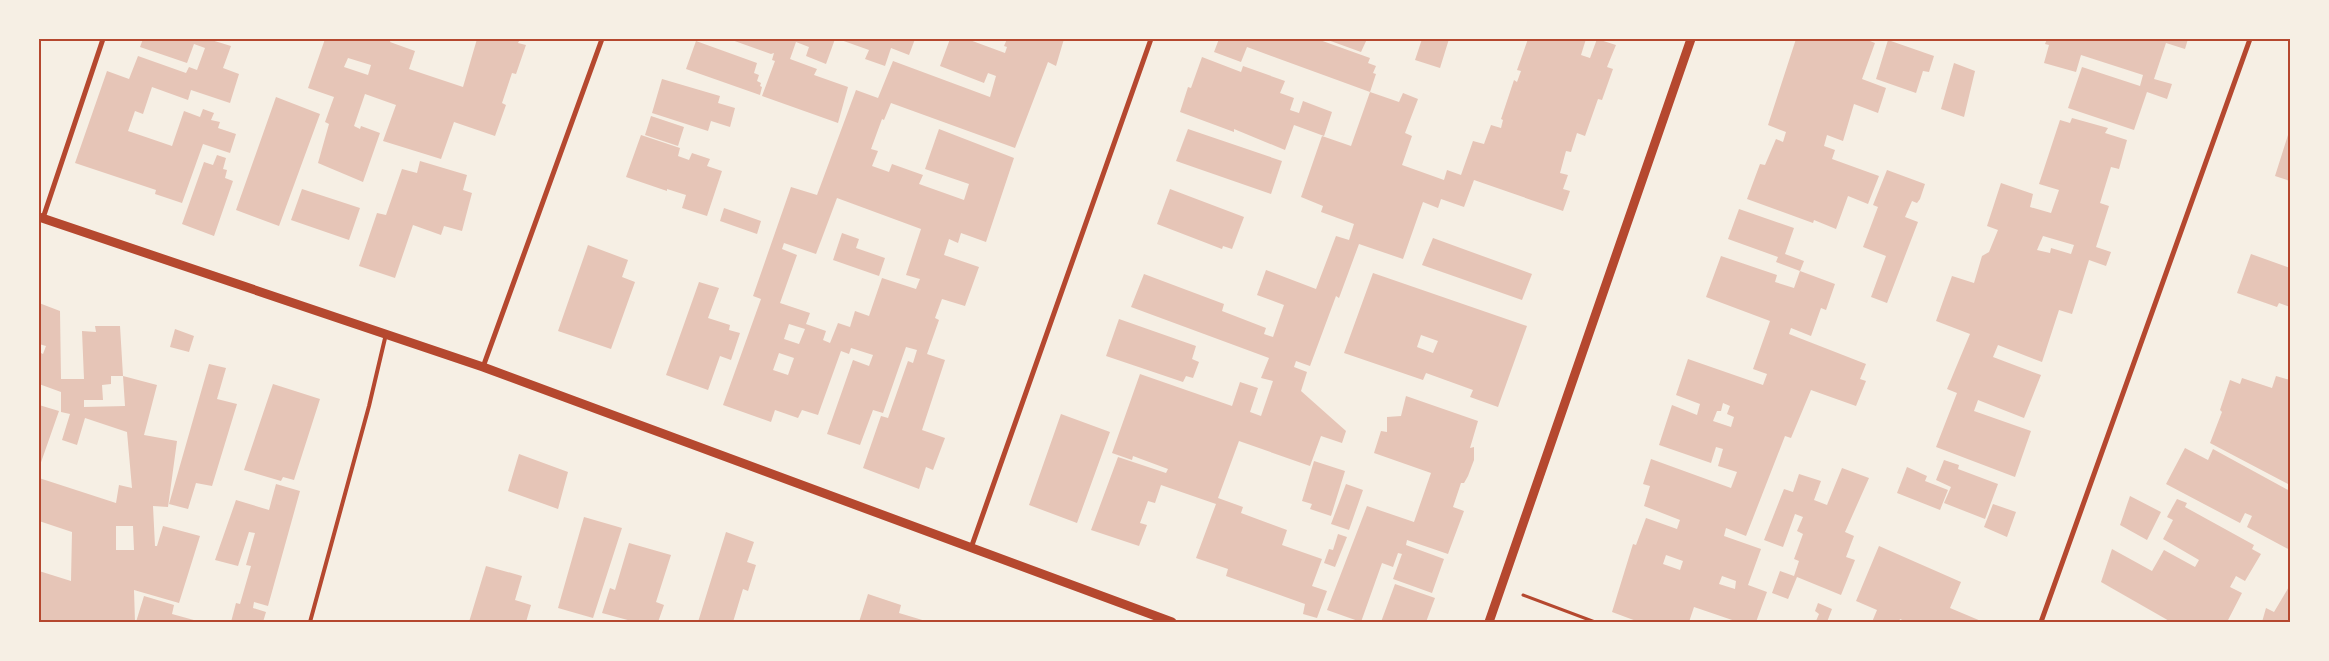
<svg xmlns="http://www.w3.org/2000/svg" width="2329" height="661" viewBox="0 0 2329 661" font-family="'PT Sans',sans-serif">
<rect width="100%" height="100%" fill="#f6efe4"/>
<path fill="#e6c5b7" fill-rule="evenodd" d="M143,39H208L231,46L223,68L239,74L230,103L191,90L188,100L152,87L143,114L135,111L128,131L172,146L184,111L200,117L203,109L214,113L211,120L220,122L218,128L236,134L230,153L203,144L182,203L155,194L156,190L75,163L107,71L129,79L138,56L186,73L189,67L197,70L205,48L194,44L187,63L140,47Z
M325,39H391L390,42L415,51L409,69L463,87L477,39H520L518,43L526,45L516,74L512,73L502,103L506,105L495,136L454,122L441,159L383,141L396,105L365,94L354,126L360,129L361,126L380,133L363,182L318,163L329,124L325,122L334,97L308,88ZM348,58L371,65L368,75L344,67Z
M729,39H835L826,64L806,56L809,47L796,42L790,59L817,69L814,75L848,87L838,123L762,96L775,61L772,60L774,53L771,54Z
M838,39H915L909,55L891,48L885,66L865,59L869,50Z
M950,39H967L1005,53L1007,47L1004,46L1007,39H1064L1056,66L1048,62L1015,148L891,103L884,120L882,119L871,149L878,151L872,166L889,172L892,164L923,175L919,184L964,200L969,184L925,169L939,129L1014,158L986,242L961,233L958,243L949,239L944,255L979,267L965,306L942,299L935,318L939,320L927,354L945,360L922,430L945,438L933,470L926,467L919,489L863,468L881,416L888,418L908,361L913,363L917,350L906,347L883,413L873,410L860,445L827,434L853,360L869,366L873,355L851,348L849,354L841,351L818,415L802,410L798,418L775,410L771,422L723,405L761,299L753,296L791,187L817,195L856,90L878,98L893,61L990,97L996,76L988,73L984,83L940,66ZM837,198L921,229L906,275L920,279L916,289L882,278L869,316L855,311L850,327L838,323L830,343L823,340L826,331L806,324L810,313L780,303L797,255L782,249L784,243L816,254ZM789,324L805,329L799,344L784,339ZM779,353L794,358L788,375L773,370Z
M1219,39H1317L1370,58L1368,63L1376,66L1373,73L1376,74L1370,92L1247,47L1241,62L1214,52Z
M1325,39H1367L1361,52Z
M1422,39H1449L1440,68L1415,60Z
M1528,39H1586L1581,55L1590,58L1597,39L1616,45L1607,67L1613,69L1602,100L1598,99L1585,136L1577,133L1571,152L1566,151L1560,173L1568,175L1563,189L1570,191L1563,211L1474,180L1464,207L1441,199L1438,208L1423,202L1403,259L1359,244L1339,298L1336,296L1310,366L1296,361L1294,367L1307,372L1301,391L1346,431L1342,443L1321,436L1310,466L1239,441L1218,498L1243,507L1241,513L1287,530L1282,545L1322,559L1312,586L1327,591L1317,618L1303,614L1305,604L1226,576L1228,569L1196,558L1216,504L1161,485L1155,503L1148,501L1140,523L1147,525L1139,546L1091,530L1118,457L1166,473L1168,469L1133,456L1132,460L1112,453L1140,374L1232,406L1240,382L1258,388L1250,412L1261,416L1273,381L1261,378L1269,358L1131,307L1144,274L1224,304L1222,311L1266,328L1264,334L1273,337L1284,305L1257,295L1266,270L1316,289L1336,236L1349,240L1354,224L1321,212L1323,206L1301,197L1322,136L1351,146L1370,92L1399,102L1403,93L1418,99L1405,133L1412,136L1402,165L1444,180L1447,170L1461,175L1473,141L1484,144L1491,125L1501,128L1503,120L1501,119L1514,80L1517,82L1521,71L1517,70Z
M1796,39H1865L1875,43L1862,79L1886,88L1878,113L1854,104L1843,141L1827,135L1824,146L1835,150L1832,159L1879,176L1868,204L1848,196L1836,229L1814,220L1813,223L1747,199L1760,164L1765,165L1776,139L1783,142L1786,132L1768,125Z
M2047,39H2188L2185,49L2166,43L2154,79L2172,84L2167,99L2147,92L2134,130L2068,108L2082,67L2140,86L2143,75L2081,55L2076,72L2044,63L2049,45L2045,44Z
M1888,40L1934,56L1929,72L1923,71L1916,93L1876,79Z
M696,41L757,63L754,73L759,75L757,81L761,83L760,86L762,87L760,95L686,69Z
M1202,57L1241,72L1243,66L1285,81L1280,93L1294,98L1290,110L1299,113L1303,101L1332,112L1324,136L1294,125L1285,150L1234,129V132L1180,112L1188,87L1191,88Z
M1954,63L1975,71L1964,117L1941,109Z
M662,79L720,96L718,103L735,108L730,127L711,121L708,131L652,113Z
M276,97L320,114L279,226L236,210Z
M651,116L684,127L678,146L645,135Z
M2072,118L2108,128L2105,133L2127,140L2119,169L2111,167L2100,203L2109,206L2096,247L2111,252L2106,266L2089,260L2072,314L2059,310L2042,362L1998,345L1993,357L2041,375L2024,418L1978,400L1974,411L2031,431L2015,477L1936,447L1957,393L1947,389L1970,334L1936,321L1952,276L1974,283L1982,256L1989,252L1998,230L1987,226L2001,183L2033,194L2030,207L2051,213L2059,190L2039,184L2060,120L2070,123ZM2043,236L2074,245L2071,254L2051,248L2050,253L2037,250Z
M1188,129L1282,161L1271,194L1176,161Z
M641,135L680,148L678,156L689,160L692,153L710,159L707,166L722,171L707,216L682,208L686,195L667,189V191L626,177Z
M2288,135L2290,136V181L2275,176Z
M217,155L226,158L223,169L227,170L225,178L233,181L214,236L182,224L204,162L213,165Z
M420,161L467,175L463,190L472,193L462,231L444,226L441,235L413,225L395,278L359,266L377,213L386,215L402,169L417,173Z
M1887,170L1925,184L1920,199L1917,203L1912,201L1905,217L1918,222L1887,303L1871,297L1886,256L1863,247L1878,207L1873,205Z
M302,189L360,208L349,240L291,220Z
M1170,189L1244,217L1232,249L1223,246L1222,249L1157,224Z
M724,208L761,221L757,234L720,221Z
M1739,209L1794,228L1785,254L1804,261L1800,271L1776,262L1778,257L1728,239Z
M842,233L859,239L856,248L885,258L879,276L833,260Z
M1433,238L1532,274L1522,300L1422,265Z
M588,245L628,260L622,277L635,282L611,349L558,331Z
M2251,254L2290,268V307L2279,303L2277,307L2237,293Z
M1721,256L1777,275L1775,282L1794,288L1800,271L1835,284L1826,310L1821,308L1811,336L1791,328L1789,334L1866,364L1860,379L1866,381L1856,406L1811,390L1791,438L1785,436L1746,536L1726,528L1724,536L1761,549L1748,585L1767,592L1756,622H1738L1694,607L1689,622H1639L1612,612L1633,544L1636,545L1646,518L1677,529L1680,520L1644,506L1650,486L1643,484L1651,459L1731,488L1737,472L1718,466L1723,449L1716,447L1711,463L1659,445L1672,405L1697,415L1700,404L1676,395L1688,359L1763,385L1767,374L1753,369L1770,321L1706,297ZM1723,403L1730,406L1727,414L1734,417L1731,427L1713,421L1717,411H1721ZM1666,555L1683,561L1680,570L1663,564ZM1722,576L1736,581L1735,589L1719,584Z
M1373,273L1527,326L1498,407L1470,397L1473,390L1426,373L1423,380L1344,353ZM1421,335L1438,341L1433,353L1417,347Z
M699,282L719,288L708,318L730,325L729,330L740,333L731,360L720,356L708,390L666,375Z
M39,303L60,311L61,379H84L82,331L96,332L95,326H120L123,376H111V384L102,385L103,400H84V407L125,406L123,376L157,385L144,435L177,441L168,507L153,506L155,546H157L163,526L200,536L179,603L134,590L135,622H39V571L71,581L72,532L39,521V478L116,503L119,485L132,488L127,432L85,418L77,445L62,440L70,414L61,412V392L39,384V352L43,354L46,346L39,344ZM116,526H133L134,550H116Z
M1119,319L1196,346L1192,359L1199,362L1193,378L1186,376L1183,382L1106,356Z
M175,329L194,336L189,352L170,347Z
M209,364L226,368L217,399L237,404L212,486L196,483L188,509L169,504Z
M2276,376L2290,380V485L2210,443L2222,412L2220,410L2230,380L2240,384L2242,378L2272,388Z
M273,384L320,399L294,480L283,477L281,481L244,470Z
M1406,396L1478,421L1470,448L1474,447V460L1468,476L1464,483H1461L1453,507L1464,511L1448,554L1407,540L1406,545L1444,559L1432,593L1393,579L1402,554L1398,553L1393,567L1382,563L1361,622L1327,610L1367,506L1414,522L1431,473L1374,453L1381,431L1387,432V417L1401,416Z
M39,405L59,411L39,468Z
M1061,414L1110,432L1077,523L1029,505Z
M2185,448L2208,460L2213,449L2290,491V550L2247,527L2252,516L2245,513L2240,523L2166,484Z
M519,454L568,472L558,509L508,491Z
M1944,460L1959,465L1958,469L1998,484L1985,519L1944,503L1951,487L1936,480Z
M1314,461L1345,471L1331,516L1310,509L1312,504L1302,501Z
M1907,467L1927,476L1925,481L1948,490L1940,510L1897,493Z
M1842,468L1869,478L1845,532L1854,536L1846,557L1855,560L1841,595L1797,577L1788,599L1772,593L1780,571L1794,576L1799,561L1794,559L1803,534L1797,531L1803,517L1795,514L1783,547L1764,540L1784,489L1793,492L1799,474L1821,481L1814,500L1827,505Z
M276,484L300,491L268,606L254,602L253,608L266,612L263,622H231L236,603L240,604L251,566L246,565L255,533L249,532L238,566L215,560L236,500L269,510Z
M1346,484L1363,490L1349,530L1331,524Z
M2130,496L2161,512L2147,540L2120,525Z
M2177,499L2187,503L2185,507L2254,545L2252,549L2261,554L2245,581L2236,576L2230,587L2242,593L2227,622H2171L2101,582L2112,549L2152,571L2164,550L2195,567L2199,560L2163,539L2173,520L2167,517Z
M1993,504L2016,512L2007,537L1984,527Z
M584,517L622,528L593,618L558,608Z
M726,532L754,542L747,562L756,565L748,591L743,589L733,622H698Z
M1338,534L1347,537L1335,567L1324,563L1329,549L1333,550Z
M629,543L671,555L656,602L664,605L658,622H635L602,613L610,588L615,590Z
M1879,546L1961,582L1950,608L1981,621L1980,622H1907L1900,619L1899,622H1872L1877,610L1856,601Z
M486,566L522,576L515,600L531,605L526,622H469Z
M1395,584L1435,598L1426,622H1381Z
M2290,585V617L2287,621L2262,622L2266,608L2274,612Z
M868,594L901,605L899,613L929,622H859Z
M144,596L174,605L172,614L201,622H136Z
M1818,603L1832,609L1827,622L1816,621L1819,614L1815,611Z"/>
<g fill="none" stroke-linecap="round" stroke-linejoin="round">
<path stroke="#b5482f" stroke-width="3" d="M1523,595L1595,622"/>
<path stroke="#b5482f" stroke-width="4" d="M310,622L369,406L386,334"/>
<path stroke="#b5482f" stroke-width="5" d="M43,218L103,39
M483,367L602,39
M971,548L1151,39
M2041,622L2250,39"/>
<path stroke="#b5482f" stroke-width="9" d="M39,217L483,367L1172,622
M1489,622L1691,39"/>
</g>
<rect width="2329" height="661" fill="none" stroke="#f6efe4" stroke-width="80"/>
<rect x="40" y="40" width="2249" height="581" fill="none" stroke="#b5482f" stroke-width="2"/>
</svg>
